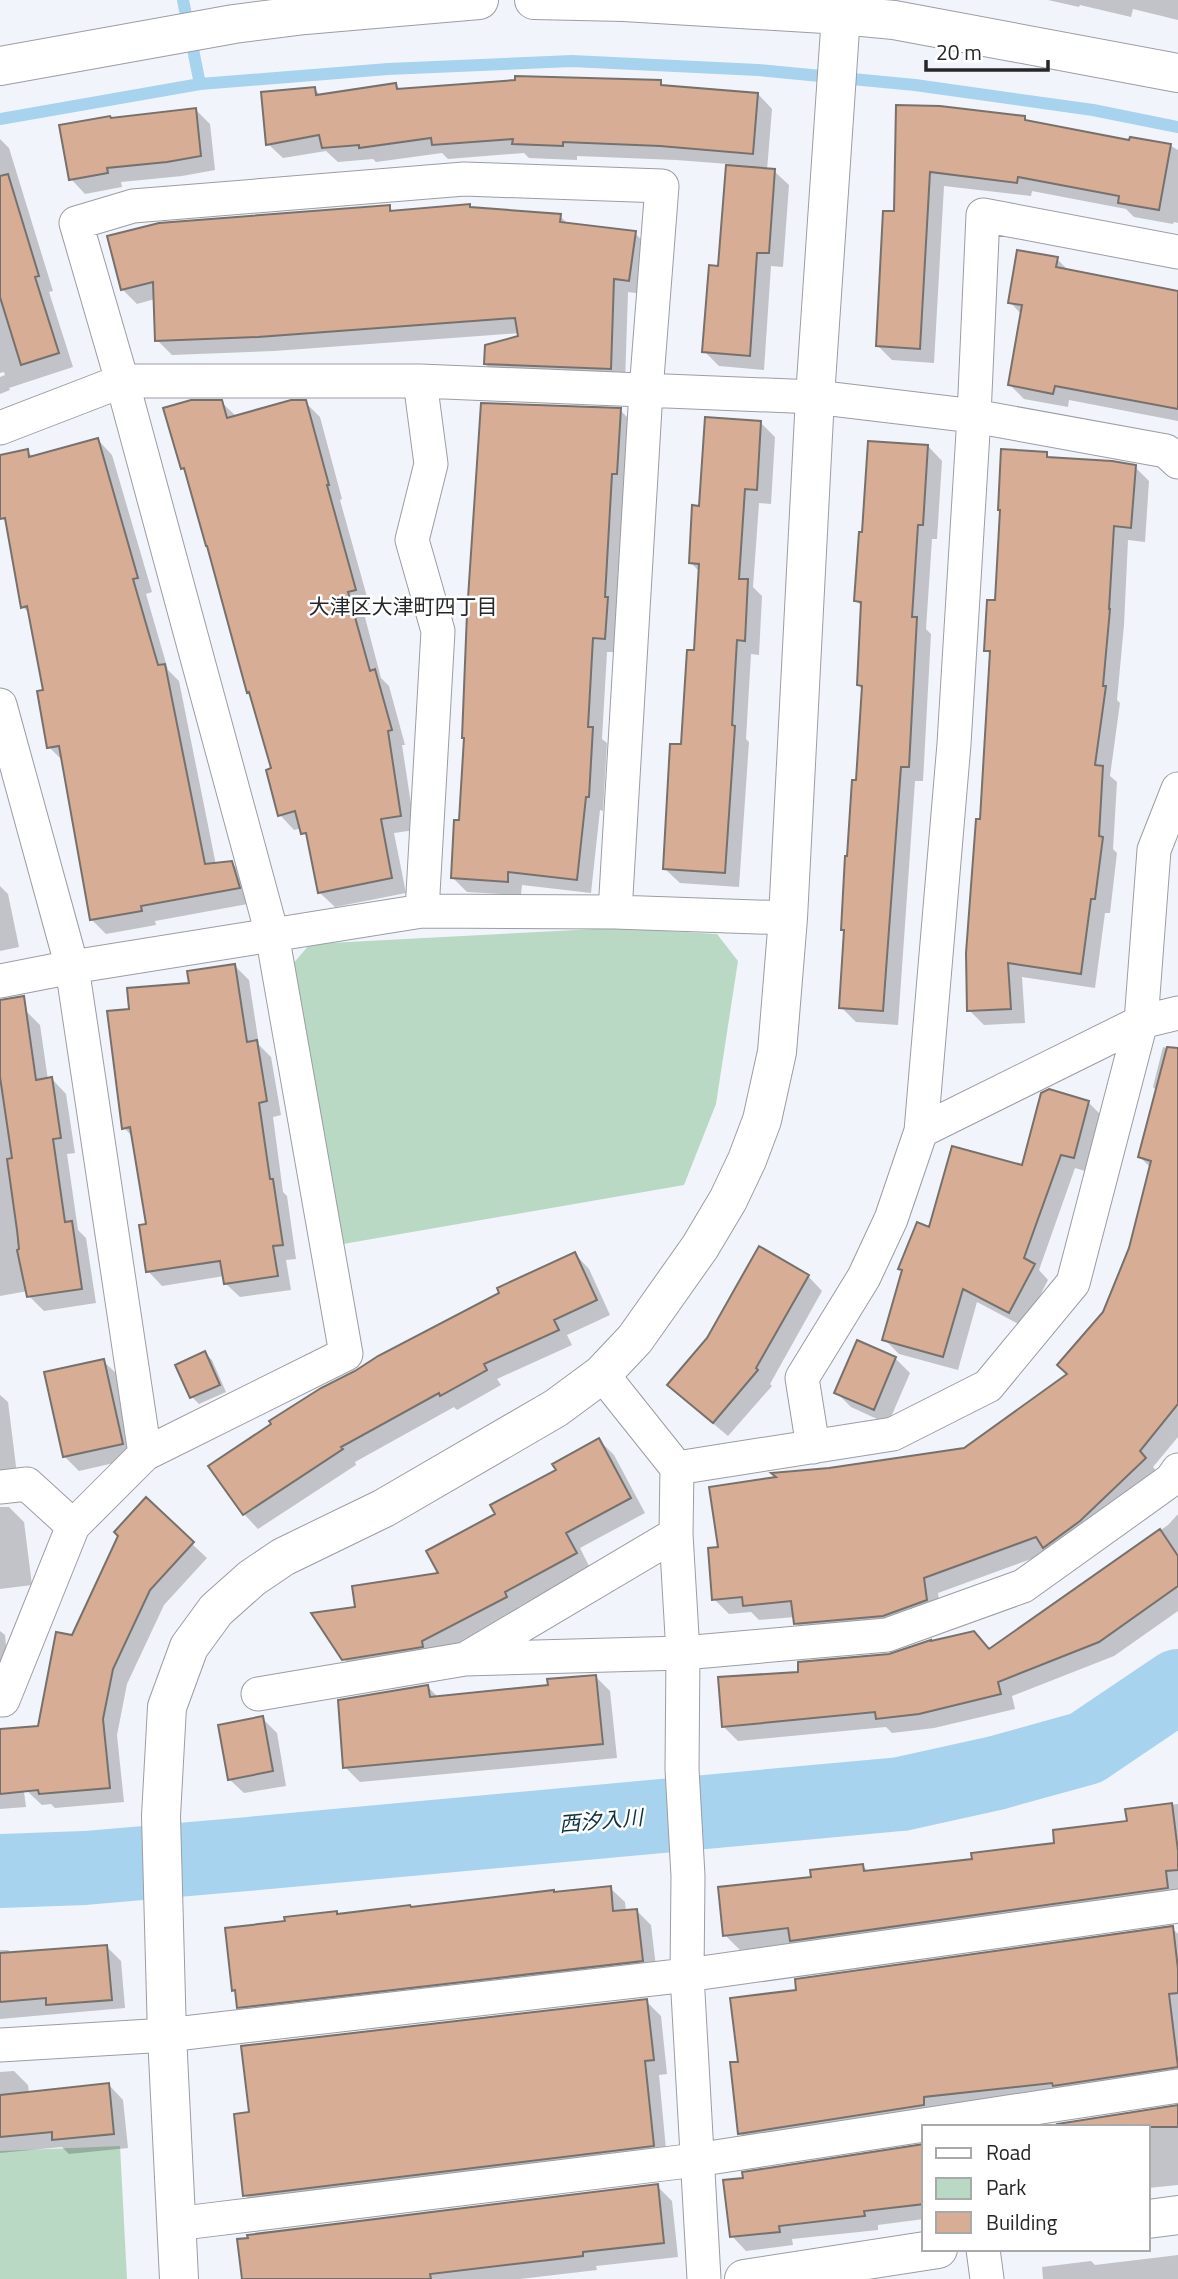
<svg xmlns="http://www.w3.org/2000/svg" width="1178" height="2279" viewBox="0 0 1178 2279" font-family="'Titillium Web','Noto Sans JP',sans-serif">
<rect width="100%" height="100%" fill="#f2f4fb"/>
<path fill="#bad9c4" d="M615,928L717,934L738,961L716,1104L684,1185L343,1244L291,966L310,944Z
M120,2146L127,2279H0V2151Z"/>
<path fill="#0003" d="M1048,0H1178V20L1133,9L1131,17L1080,5L1079,7Z
M660,82L665,87L758,94L772,109L767,170L774,171L789,185L783,267L771,266L764,370L719,366L704,351L720,268L728,164L676,160L577,156V160L529,158L524,153L448,159L442,153L376,162L373,159L338,162L326,151L283,158L268,144L315,89L321,96L396,85L401,90Z
M898,107L1024,118L1029,123L1131,142L1171,146L1178,150V223L1174,222L1173,224L1134,217L1126,209L1032,191L1031,196L944,186L934,363L892,360L878,346L896,213Z
M195,109L210,124L215,170L182,176L121,182L122,187L85,194L71,179L112,120Z
M0,139L9,148L53,291L49,292L73,367L9,388L10,390L0,394V377L5,375L4,372L0,373Z
M469,206L472,209L560,216L569,225L635,233L649,248L643,294L628,292L625,383L500,378L485,364L520,337V333L274,351L172,355L157,340L155,299L137,304L122,289L389,207L395,213Z
M1057,259L1069,271L1178,292V421L1069,400L1068,407L1024,399L1009,384L1022,315L1010,302Z
M221,402L237,417L305,402L320,417L342,499L340,500L369,604L362,606L381,678L389,686L405,745H402L415,830L394,833L406,893L335,907L320,893L309,838L302,828L294,830L280,815L273,770L252,695L249,692L187,474L182,468Z
M620,410L635,425L619,652H607L602,739L607,743L603,811L600,810L591,893L522,885L521,895L467,892L453,878L460,822Z
M760,422L775,437L771,504L759,503L753,587L762,596L759,655L751,654L746,739L749,742L739,887L680,883L665,869L695,652L700,572L690,562L701,508Z
M98,440L112,455L152,592L146,594L168,670L179,681L216,865L232,863L246,878L253,903L155,921L156,925L106,934L92,920L63,761L49,747L45,691L30,614L23,607L8,524L2,518L0,508V456L27,451L34,458Z
M928,446L942,461L937,539H932L926,629L931,634L923,781H915L898,1025L856,1022L841,1007L846,933L842,929L858,782L863,690L858,685L863,607L856,601L864,534Z
M1047,454L1051,459L1135,467L1149,481L1145,542L1128,540L1124,625L1117,700L1120,703L1110,776L1117,782L1113,849L1117,853L1110,913H1105L1095,988L1022,977L1025,1023L984,1025L969,1010L991,655L986,650L997,602L1002,512L999,510Z
M0,886L8,894L19,947L0,951Z
M235,966L249,980L259,1045L271,1057L281,1115L273,1117L283,1192L287,1196L296,1259L286,1260L291,1290L240,1297L225,1283L224,1276L162,1286L148,1271V1226L133,1137L124,1128L131,1010Z
M25,1010L40,1025L48,1080L52,1079L66,1094L75,1153L67,1154L78,1230L86,1238L96,1303L44,1311L29,1296L28,1291L0,1296V1014Z
M1163,1047L1178,1051V1437L1153,1467L1159,1474L1050,1552L938,1593L941,1615L811,1638L796,1623L795,1617L759,1620L751,1612L729,1614L714,1599L720,1548L829,1469L965,1450L1070,1375L1105,1313L1130,1248L1151,1168L1140,1157L1157,1091L1153,1087Z
M1088,1102L1103,1117L1088,1172L1075,1168L1039,1270L1048,1280L1024,1327L977,1302L958,1370L899,1354L884,1339L903,1271L900,1268L931,1229L1023,1167Z
M575,1254L589,1269L610,1315L567,1335L572,1345L497,1379L501,1385L457,1410L454,1407L355,1462L356,1465L258,1529L244,1514Z
M808,1276L822,1291L770,1384L772,1386L728,1436L684,1399Z
M858,1342L895,1358L910,1373L888,1424L851,1407L836,1392Z
M205,1353L212,1360L226,1392L199,1404L192,1397L178,1366Z
M103,1361L118,1375L136,1458L79,1471L64,1456Z
M0,1395L8,1402L18,1482L0,1490Z
M599,1440L614,1455L645,1513L580,1548L590,1568L518,1607L520,1612L436,1656L359,1674L344,1659L357,1608L440,1575L497,1515Z
M0,1507H9L24,1522L32,1585L0,1589Z
M1178,1514V1611L1114,1656L1012,1696L1015,1709L934,1728L892,1733L886,1727L738,1741L724,1727L800,1674L990,1650L1168,1525Z
M192,1544L207,1558L164,1605L127,1684L117,1735L124,1802L55,1808L51,1804L42,1805L27,1791L74,1637Z
M0,1631L5,1635L8,1666L0,1667Z
M595,1676L610,1691L617,1758L360,1782L345,1767L428,1687L439,1698L550,1687Z
M262,1718L277,1733L286,1786L244,1793L229,1779Z
M0,1731L18,1746L26,1807L0,1809Z
M1178,1804V1903L740,1950L725,1935L813,1878L863,1866L869,1873L974,1861L1056,1844L1129,1822L1127,1810Z
M610,1888L625,1902L626,1912L636,1910L651,1925L657,1975L253,2021L239,2007L237,1994L233,1990L287,1923L336,1913L339,1915Z
M1172,1928L1178,1934V2083L754,2148L740,2133L739,2063L798,1991Z
M107,1947L121,1961L125,2008L0,2019V1950H8L12,1954Z
M646,2001L661,2016L667,2074L659,2075L667,2160L259,2210L245,2195Z
M14,2071L28,2085L29,2093L109,2085L123,2100L128,2148L69,2154L62,2147L0,2153V2072Z
M1178,2107V2185L1148,2188V2127H1050Z
M924,2146V2219L878,2225V2230L792,2239L793,2245L746,2251L732,2236L745,2180L744,2174Z
M657,2186L672,2201L678,2257L596,2266L597,2270L520,2279H244Z
M1178,2255V2279H1043L1042,2267L1091,2261L1095,2265Z"/>
<g fill="none" stroke-linecap="round" stroke-linejoin="round">
<path stroke="#a7d3ee" stroke-width="12" d="M183,0L200,84
M0,119L200,84L388,69L572,61L758,70L915,85L1093,110L1178,127"/>
<path stroke="#a7d3ee" stroke-width="74" d="M0,1871L85,1868L248,1854L901,1794L996,1773L1086,1748L1178,1686"/>
</g>
<path fill="#d7ad95" stroke="#77716d" stroke-width="2" d="M515,76L661,80V85L758,93L753,154L660,146L563,142V146L512,144L513,139L432,145L431,138L359,148V145L322,148L319,135L266,145L261,92L315,87L316,95L396,83L397,89L515,80Z
M896,105L940,106L1025,116V120L1129,140L1130,137L1171,144L1159,210L1118,203L1119,196L1018,177L1017,183L930,172L920,349L876,346L883,211H894Z
M196,108L201,156L167,162L107,168L108,173L69,180L59,125L110,116L111,118Z
M726,165L775,169L769,253H757L750,356L702,352L709,265L718,266Z
M8,174L39,276L35,277L59,353L21,365L0,297V176Z
M470,204V207L561,214L560,222L636,231L629,281L614,279L611,369L484,364L485,345L518,336L515,318L258,337L155,341L153,282L121,290L107,236L159,223L390,205V211Z
M1017,250L1058,257L1056,267L1178,291V409L1055,386L1053,394L1008,385L1022,305L1008,303Z
M191,400H222L227,418L291,400H306L329,485H327L356,590L348,592L370,671L375,669L392,730L388,731L401,816L381,819L392,878L318,893L306,833L301,834L295,811L278,816L266,770L271,768L249,692L247,693L207,546H206L184,468L181,469L163,408Z
M481,403L621,408L617,474H612L605,597H608L605,639L593,638L588,727H593L589,797H586L577,880L508,872V882L451,878L454,820H459L464,738H462L467,613Z
M705,417L761,421L757,490L745,489L739,579H748L745,641L737,640L732,725L735,726L725,873L663,869L670,744H681L687,650H694L699,564L689,563L692,505L699,506Z
M98,438L138,578L133,579L158,665L165,664L205,864L232,861L240,888L141,906L142,911L90,920L59,746L47,748L37,691L43,690L27,606L21,608L5,518L0,519V455L28,449L29,457Z
M868,441L928,445L923,525H918L912,617H917L909,767H901L883,1011L839,1008L844,930H841L845,856H847L852,780H856L862,686L857,685L861,602L854,601L859,532H862Z
M1001,449L1047,452V457L1112,461L1136,465L1131,528L1114,526L1109,609H1110L1103,686H1106L1095,765L1103,766L1099,836L1103,837L1095,899H1091L1081,974L1008,963L1011,1009L967,1011L966,953L976,819H980L990,651H984L987,600H995L1000,510H998Z
M235,964L247,1042L257,1040L267,1101L259,1103L270,1179H273L283,1245L273,1246L278,1276L224,1284L220,1261L146,1272L139,1225L146,1224L130,1127L122,1129L107,1011L129,1009L127,988L189,983L187,971Z
M24,996L36,1080L52,1077L61,1138L53,1139L65,1222L72,1221L82,1289L27,1297L17,1250L19,1249L17,1230L7,1159L12,1158L0,1077V1000Z
M1167,1047L1178,1048V1404L1140,1451L1146,1458L1080,1521L1043,1548L1036,1537L924,1578L927,1600L883,1616L794,1624L791,1601L743,1606L742,1597L712,1600L708,1548L718,1547L709,1487L776,1477L771,1473L829,1468L964,1448L1067,1374L1057,1365L1103,1312L1129,1248L1151,1161L1138,1157Z
M1049,1089L1089,1101L1074,1158L1061,1155L1024,1258L1035,1264L1009,1313L963,1289L943,1357L882,1340L902,1270L898,1269L917,1222L929,1227L952,1146L1022,1165L1041,1093Z
M759,1246L809,1275L756,1368L758,1370L713,1423L667,1385L707,1338Z
M575,1252L597,1300L554,1320L559,1330L484,1364L487,1370L440,1396L439,1393L341,1447L343,1449L243,1515L208,1466L271,1424L269,1421L321,1388L355,1371L378,1356L499,1293L497,1288Z
M857,1340L896,1357L874,1410L834,1393Z
M205,1351L220,1385L190,1398L175,1365Z
M104,1359L123,1444L63,1457L44,1372Z
M599,1438L631,1498L566,1533L577,1553L505,1592L507,1597L422,1641L423,1647L342,1660L311,1613L355,1607L352,1586L438,1573L426,1551L495,1514L490,1505L556,1470L552,1464Z
M146,1497L194,1542L150,1590L113,1669L103,1719L110,1788L39,1794L38,1790L0,1794V1729L38,1726L56,1632L72,1635L118,1536L114,1532Z
M1160,1529L1178,1556V1586L1099,1642L998,1682L1001,1694L919,1714L876,1719L875,1712L722,1727L718,1677L798,1672V1662L889,1654L931,1640V1641L974,1631L989,1649Z
M596,1675L603,1744L343,1768L338,1700L428,1685L430,1697L548,1685L547,1679Z
M263,1716L273,1771L228,1780L218,1725Z
M1172,1803L1178,1851V1870L1166,1871L1168,1888L790,1941L788,1928L723,1936L718,1887L811,1877L810,1870L863,1864L864,1871L972,1859L971,1853L1054,1843L1053,1830L1127,1821L1125,1809Z
M611,1886L613,1911L637,1909L643,1961L237,2008L235,1990L232,1991L225,1928L285,1921L284,1917L337,1911V1914L410,1905L411,1907L554,1890V1892Z
M1173,1926L1178,1969V1993L1169,1994L1178,2067L1053,2086L1052,2083L924,2097V2105L738,2134L730,2062H738L730,1998L796,1990L795,1979Z
M107,1945L112,2000L46,2005V1998L0,2002V1953Z
M647,1999L654,2060L645,2061L654,2146L243,2196L234,2114L249,2112L241,2046Z
M109,2083L114,2134L52,2140V2132L0,2137V2095Z
M1178,2105V2127H1058L1057,2124Z
M924,2144V2204L864,2211L865,2216L779,2226L780,2232L730,2237L723,2180L743,2178L742,2172Z
M658,2184L664,2243L583,2252V2256L430,2274L431,2279H242L237,2239L248,2238L247,2235Z"/>
<g fill="none" stroke-linecap="round" stroke-linejoin="round">
<g stroke="#9b9da3" stroke-width="35">
<path id="minor" d="M420,381L431,464L412,540L438,631L422,911
M0,428L122,381H420L815,397L974,416L1166,451L1178,462
M0,705L72,967L145,1454
M0,981L72,967L422,911L615,912L788,918
M921,1131L1141,1022L1178,1013
M602,1374L677,1468L893,1434L988,1386L1073,1283L1141,1022L1154,850L1178,789
M813,1447L802,1378L864,1277L891,1219L921,1131L954,744L974,416L983,215L1178,252
M677,1468L676,1534L683,1653L682,1769L688,1876L687,1975L704,2279
M0,1487L27,1484L73,1526
M467,1658L676,1534
M258,1694L465,1659L683,1653L887,1635L1023,1586L1171,1480L1178,1470
M0,1700H3L73,1526L145,1454L346,1354L272,934L122,381L76,223L133,206L464,179L662,186L646,391L615,912
M0,2045L167,2035L687,1975L1178,1906
M175,2224L696,2160L1178,2086
M983,2249L987,2279"/>
</g>
<g stroke="#9b9da3" stroke-width="40">
<path id="tertiary" d="M534,0L624,2L841,15L894,20L1178,73
M0,66L234,24L305,15L479,0
M1148,2219L1178,2215
M179,2279L167,2035L161,1816L167,1707L189,1647L216,1610L252,1578L283,1557L384,1508L556,1408L602,1374L635,1339L700,1247L728,1200L747,1160L762,1120L777,1052L788,918L815,397L841,15
M744,2279L938,2249"/>
</g>
<use href="#minor" stroke="#fff" stroke-width="33"/>
<use href="#tertiary" stroke="#fff" stroke-width="38"/>
</g>
<g text-anchor="middle" stroke-width="5" stroke-linejoin="round" paint-order="stroke">
<g font-size="21" fill="#262729" stroke="#fff">
<text x="403" y="614">大津区大津町四丁目</text>
</g>
<g font-size="21" font-style="italic" fill="#0d3245" stroke="#fff">
<text transform="translate(601 1821) rotate(-5)" y="7">西汐入川</text>
</g>
</g>
<rect x="922" y="2125" width="228" height="126" fill="#ffffff" stroke="#a8a9a9" stroke-width="2"/>
<rect x="936" y="2148" width="35" height="10" fill="#ffffff" stroke="#a8a9a9" stroke-width="2"/>
<text x="986" y="2160" font-size="21" fill="#262729">Road</text>
<rect x="936" y="2178" width="35" height="21" fill="#bad9c4" stroke="#a8a9a9" stroke-width="2"/>
<text x="986" y="2195" font-size="21" fill="#262729">Park</text>
<rect x="936" y="2212" width="35" height="21" fill="#d7ad95" stroke="#a8a9a9" stroke-width="2"/>
<text x="986" y="2230" font-size="21" fill="#262729">Building</text>
<path d="M926 60v10h122v-10" fill="none" stroke="#262729" stroke-width="3.5"/>
<text x="936" y="60" font-size="21" fill="#262729" stroke="#ffffff" stroke-width="5" paint-order="stroke">20 m</text>
</svg>
